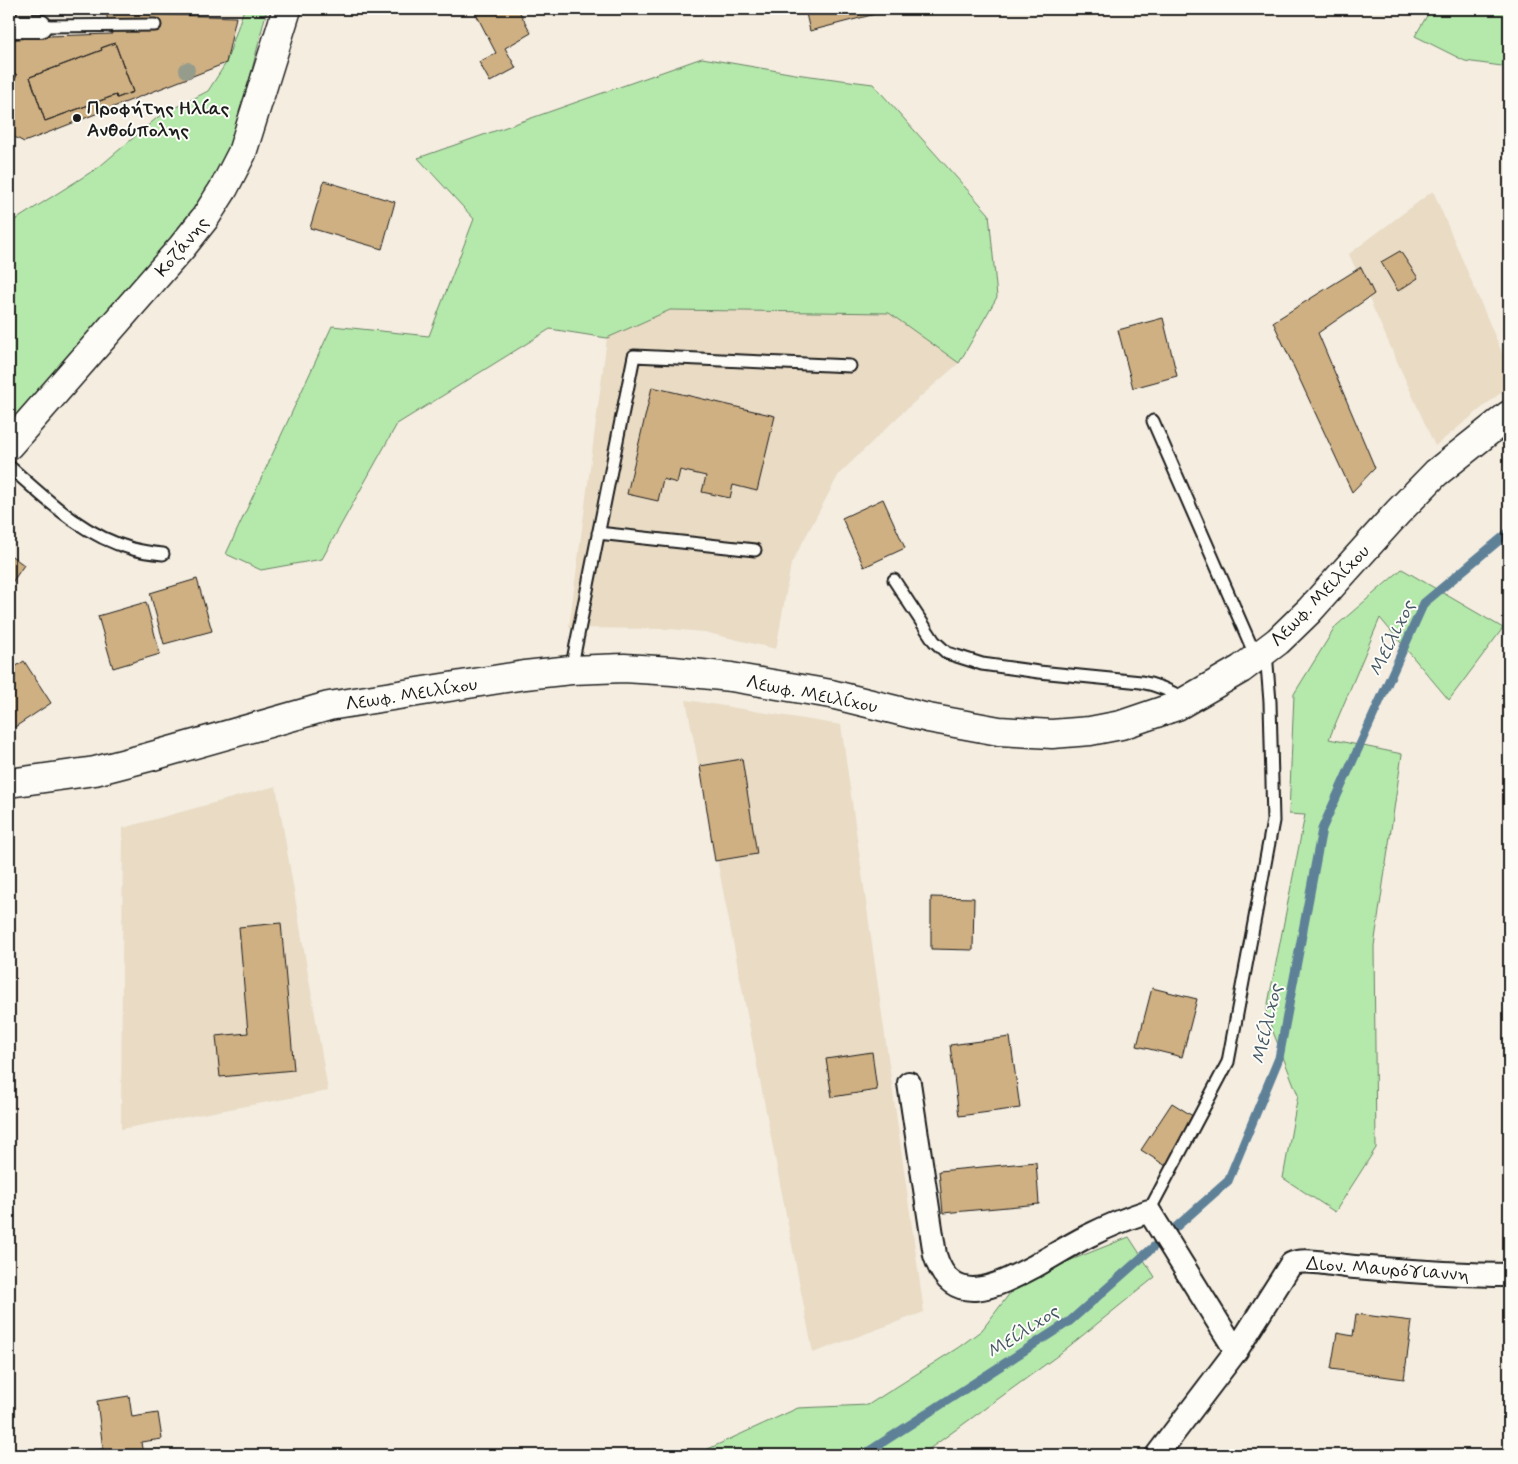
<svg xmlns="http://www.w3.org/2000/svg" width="1518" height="1464" viewBox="0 0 1518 1464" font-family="Mynerve,sans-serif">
<rect width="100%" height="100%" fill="#f4ede0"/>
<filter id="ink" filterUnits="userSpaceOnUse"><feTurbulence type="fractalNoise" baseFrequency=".02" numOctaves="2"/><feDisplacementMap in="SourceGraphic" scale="10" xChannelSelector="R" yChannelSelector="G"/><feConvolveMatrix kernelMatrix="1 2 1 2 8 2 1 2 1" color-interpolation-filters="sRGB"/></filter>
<g filter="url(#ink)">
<path fill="#e9dbc4" d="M1433,191L1509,369V386L1435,446L1349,254Z
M670,310L889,313L959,363L904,411L839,474L791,564L776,649L704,632L670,629L569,628L607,338Z
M686,700L841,725L924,1312L813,1353Z
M276,786L328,1091L121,1129L123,828Z"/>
<path fill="#b5e9ab" stroke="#688264" d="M244,9H267L234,142L212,192L9,424V224L99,167L158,117L208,91L226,63Z
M1431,9H1509V67L1465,61L1415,36Z
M702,58L795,74L873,84L989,214L997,297L959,363L889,313L670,310L607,338L550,329L397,424L322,559L261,570L226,554L332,326L429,336L474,219L418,158Z
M1402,569L1503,628L1449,700L1380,618L1329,739L1402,754L1374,946L1376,1148L1335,1212L1283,1178L1298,1095L1266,1014L1305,815L1289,814L1294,694L1336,626Z
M1129,1237L1155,1277L1057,1356L921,1455H695L798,1408L868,1405L959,1347L982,1330L1010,1293L1051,1268Z"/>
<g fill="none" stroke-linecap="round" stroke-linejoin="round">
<path stroke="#5f8198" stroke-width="9" d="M863,1455L1070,1321L1228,1181L1279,1058L1322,829L1424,603L1509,532"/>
</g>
<path fill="#cfb083" stroke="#1c1c1c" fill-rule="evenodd" d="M481,9H518L531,33L505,48L516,68L490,82L479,62L496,53L475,12Z
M805,9H882L883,12L810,31Z
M106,13L236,17L226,63L24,142L9,134V90L17,75L9,70V40L48,36L112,34ZM115,43L133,92L117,98L116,95L45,121L30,77L102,50L101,48Z
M115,43L133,92L117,98L116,95L45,121L30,77L102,50L101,48Z
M9,70L17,75L9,90Z
M324,181L395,202L382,249L310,228Z
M1400,251L1418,278L1398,291L1381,262Z
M1361,267L1374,294L1318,333L1375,468L1352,492L1273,322Z
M1163,318L1177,376L1133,388L1118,330Z
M652,387L775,416L757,491L733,485L730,498L702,492L706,476L680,470L677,483L663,479L658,501L627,494Z
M883,499L905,548L864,567L842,518Z
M9,554L24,565L9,587Z
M197,579L212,631L164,644L150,593Z
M146,602L160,654L113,668L98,616Z
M24,661L51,703L9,731V671Z
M742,759L757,854L715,861L700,766Z
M931,897L974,898L973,950L931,949Z
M281,923L294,1070L220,1077L216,1036L248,1033L239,927Z
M1152,988L1197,999L1182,1057L1137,1046Z
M1010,1037L1020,1108L959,1116L950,1045Z
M872,1052L877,1090L832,1097L826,1059Z
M1172,1103L1196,1118L1166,1166L1141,1150Z
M1036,1162L1039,1204L943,1213L939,1171Z
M1356,1314L1412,1321L1404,1379L1331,1369L1337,1333L1353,1336Z
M129,1396L132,1417L158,1413L162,1439L141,1442L143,1455H89V1451L103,1449L97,1401Z"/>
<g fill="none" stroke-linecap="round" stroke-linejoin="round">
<g stroke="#1c1c1c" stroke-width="15">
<path id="service" d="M40,26L155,25
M1153,421L1256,657
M9,466C46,499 83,536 133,549C143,552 153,553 163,554
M598,533L755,550
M894,580L934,641L947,653L982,664L1039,672L1141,682C1158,685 1170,690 1185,700
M571,670L634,356L850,366
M1149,1211L1228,1062L1273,821L1270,702L1266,652"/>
</g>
<g stroke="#1c1c1c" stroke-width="26">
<path id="minor" d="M9,26H40
M909,1083L935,1255C952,1311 999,1285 1035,1266C1053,1256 1070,1245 1088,1236C1108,1226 1128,1218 1149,1211L1236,1351
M1157,1455L1236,1351L1291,1264C1305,1257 1338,1266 1355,1267C1406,1271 1458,1275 1509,1275"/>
</g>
<g stroke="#1c1c1c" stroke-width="31">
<path id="tertiary" d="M9,445L182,247L205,218L224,188L242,153L287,9
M9,783L95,771L149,757L329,706L525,675L571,670L624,668L673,671L731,677L831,694L928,718L999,731L1052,734L1090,731L1121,725L1177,706L1241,669L1278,641L1309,611L1398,512L1436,473L1509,415"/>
</g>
<use href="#service" stroke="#fdfcf7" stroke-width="11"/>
<use href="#minor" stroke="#fdfcf7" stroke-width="22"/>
<use href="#tertiary" stroke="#fdfcf7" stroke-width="28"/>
</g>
<circle fill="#969c8c" cx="187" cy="70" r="8"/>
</g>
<circle fill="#1c1c1c" stroke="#fdfcf7" stroke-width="2" cx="77" cy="118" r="5"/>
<g text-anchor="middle" stroke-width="4" stroke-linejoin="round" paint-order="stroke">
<g font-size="19" font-weight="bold" fill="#1c1c1c" stroke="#fdfcf7" text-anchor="start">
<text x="87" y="114">Προφήτης Ηλίας<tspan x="87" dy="22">Ανθούπολης</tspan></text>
</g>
<g font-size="19" fill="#1c1c1c" stroke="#fdfcf7">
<text transform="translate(181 246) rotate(-50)" y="7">Κοζάνης</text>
<text transform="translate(1319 595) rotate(-46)" y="7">Λεωφ. Μειλίχου</text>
<text transform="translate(411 693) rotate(-9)" y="7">Λεωφ. Μειλίχου</text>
<text transform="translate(812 693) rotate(11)" y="7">Λεωφ. Μειλίχου</text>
<text transform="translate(1388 1268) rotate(4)" y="7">Διον. Μαυρόγιαννη</text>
</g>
<g font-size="20" font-style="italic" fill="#435764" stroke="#fdfcf7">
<text transform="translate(1391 638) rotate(-64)" y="7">Μείλιχος</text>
<text transform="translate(1266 1024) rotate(-77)" y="7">Μείλιχος</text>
<text transform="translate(1022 1331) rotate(-33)" y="7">Μείλιχος</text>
</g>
</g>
<rect width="1518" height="1464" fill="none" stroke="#fdfcf7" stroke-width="30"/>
<rect x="15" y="15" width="1488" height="1434" fill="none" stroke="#1c1c1c" stroke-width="2" filter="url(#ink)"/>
</svg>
